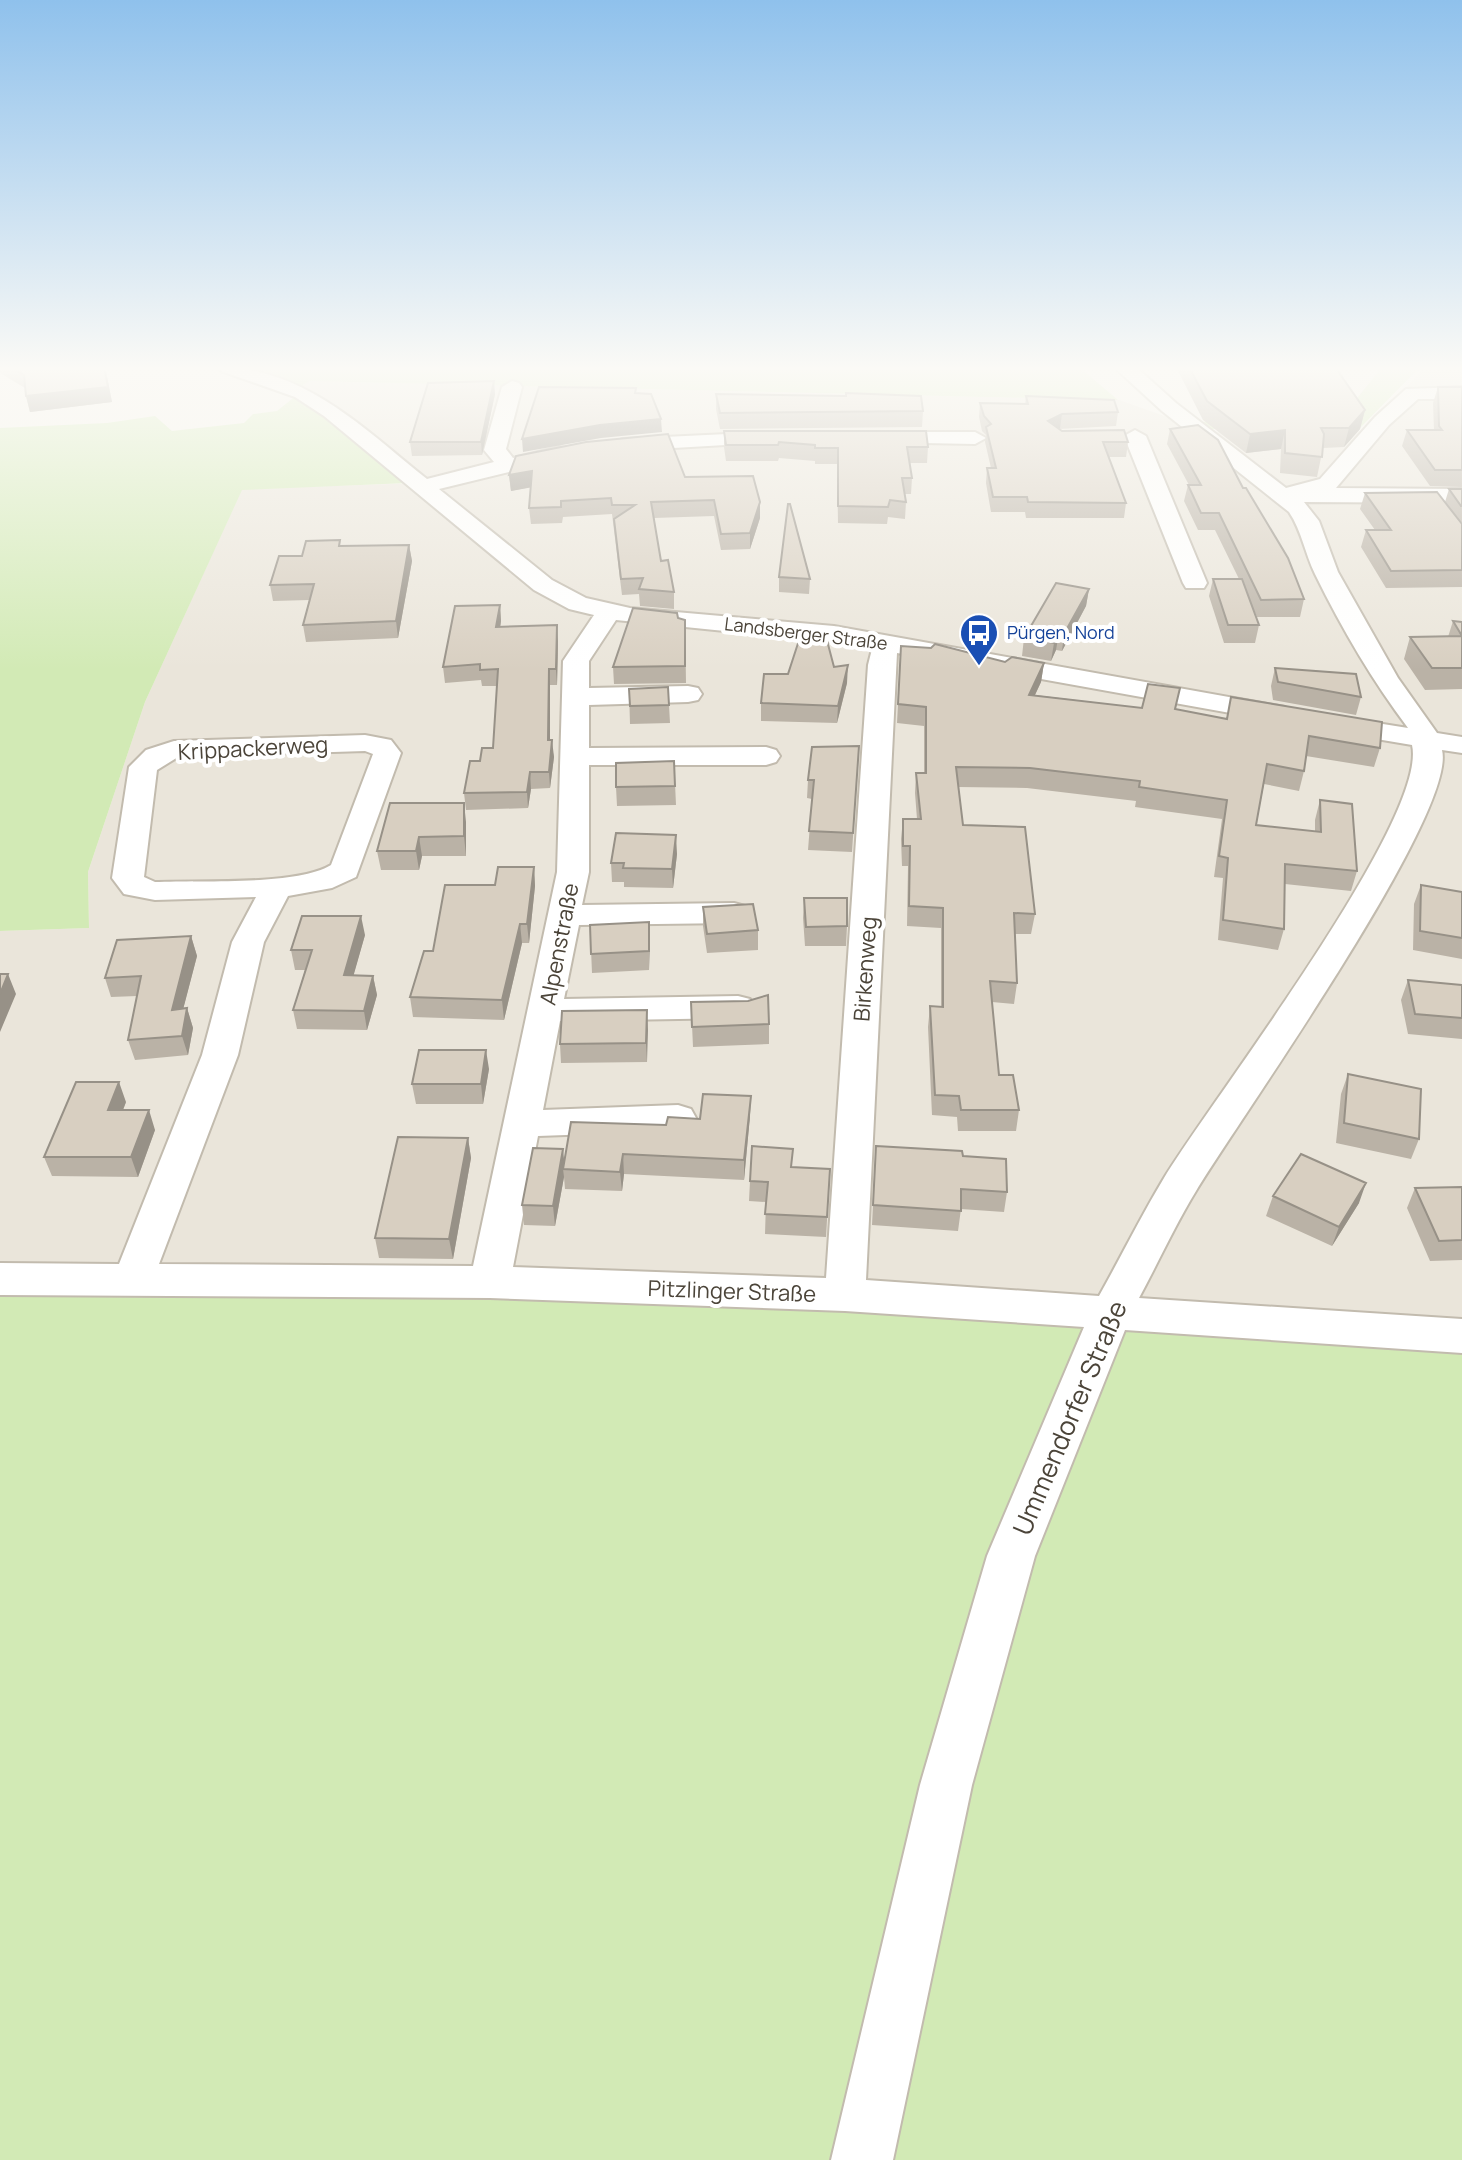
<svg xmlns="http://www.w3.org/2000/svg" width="1462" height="2160" viewBox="0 0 1462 2160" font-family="Manrope,sans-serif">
<rect width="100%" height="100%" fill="#f6f3ec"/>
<path fill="#eae5da" d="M1425,367H1462V1348L0,1272V931L89,928L88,872L145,702L242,489L422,483L300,387L308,381L1119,400L1210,432L1367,431Z"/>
<path fill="#d2eab5" d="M241,367H1079L1118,400L309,381L300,387Z
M1382,367H1420L1359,429H1207L1201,422L1346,412Z
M297,395L326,413L408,483L242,490L145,702L88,872L89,928L0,931V428L107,423L155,416L172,431L244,423L253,414L277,411Z
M0,1291L846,1303L1462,1348V2160H0Z"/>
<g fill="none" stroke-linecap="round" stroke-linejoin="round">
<g stroke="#c2bbae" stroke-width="4">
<path id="minor" d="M218,367C304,367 364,429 427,479L494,462L484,450L502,387L512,381L519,383L522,387L506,449L513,458L559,447L567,448L570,453L567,458L439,489L552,580L586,598L630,608L834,626L1285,707L1289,713L1285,719L1275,721L897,653L866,1280L1099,1296C1121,1257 1141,1216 1164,1178C1210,1102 1429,819 1412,745L1323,730L1319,724L1323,718L1333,716L1408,728C1372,680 1342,629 1315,574C1305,554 1302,531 1289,512L1162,411L1114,367H1136L1176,403L1286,488L1320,479L1375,417L1406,389L1462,387V399H1418L1389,425L1336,488L1462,489V503L1304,502L1319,521L1338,572L1398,678L1437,733L1462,737V753L1442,750C1458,813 1238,1121 1196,1191C1175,1225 1158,1263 1139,1298L1462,1319V1353L1125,1330L1035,1556L972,1785L893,2160H831L920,1785L987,1556L1084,1327L845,1311L490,1298L0,1295V1263L119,1264L202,1055L232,942L256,897L155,900L124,894L112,878L129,767L146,750L174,741L365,735L391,740L401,753L356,877L332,888L288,896L264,942L238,1055L159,1264L473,1266L557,872L563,661L594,615L569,609L534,590L324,416L295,397L221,371ZM616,620L834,642L872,649L868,665L826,1278L513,1267L538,1136L678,1131L691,1127L696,1118L691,1109L678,1105L543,1110L560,1021L738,1018L750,1015L755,1007L750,999L738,996L564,999L579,925L734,923L745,920L750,913L745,906L734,903L582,905L589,872V765H766L776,762L780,756L776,750L766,747L589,748V705L688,702L698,700L702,694L698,688L688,686L589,688V661ZM365,751L373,754L331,865C296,886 199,880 155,882L144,877L157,770L178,757Z
M1135,430L1146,436L1207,583L1204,588H1186L1183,583L1124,436Z
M771,432L782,438L778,442L622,451L611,445L622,439Z
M878,432H975L986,438L975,444L871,442L867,438Z"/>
</g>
<use href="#minor" fill="#fff" fill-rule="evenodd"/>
</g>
<path fill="#bab2a6" d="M0,367H105L112,402L30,412L26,396L25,388L0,373Z
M1176,367H1335L1365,410L1360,429L1344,447L1323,448L1317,477L1280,473L1281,449L1246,453L1203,420Z
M1438,387H1462V487L1430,486L1402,446L1407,430H1434L1433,403Z
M495,394L482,455L412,456L410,442Z
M716,394L846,396L923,411L922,427L720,429L716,409Z
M1026,396L1118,412L1116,426L1059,429L1062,431L1128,442L1126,457H1109L1126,503L1124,518H1026L1025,512H991L986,483L987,468H991L985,442L986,435L982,431L979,417L980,403L1025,404Z
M1170,429L1304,599L1300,617H1257L1253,608L1259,625L1255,643H1224L1209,596L1213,579H1239L1215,530H1198L1184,501L1188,485H1189L1167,444Z
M724,431L928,447L927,463H910L912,478L911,494H905L906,502L905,519L888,517L887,524L838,523L837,464H815V461L779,458L778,461H726L724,447Z
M509,475L685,477L760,502V518L750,549L721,550L714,516L654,518L661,561L674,592V609L640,606L639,594L622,595L612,514L563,517L562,523L531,524L529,508L531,487L511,491Z
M1449,489H1462V522H1460L1462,524V587L1386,588L1361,547L1366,530H1375L1360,509L1365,493L1445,502Z
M409,545L412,561L398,638L306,642L303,625L309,600L273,601L270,585L302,556L341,546Z
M779,577L810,579L809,594L779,592Z
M1089,589L1086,606L1062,651L1056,650L1051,661L1022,656L1024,638Z
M500,605L501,621L500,627L558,641L557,685H550V740L554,757L550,788L531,789L528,808L466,810L464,793L480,761L493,748L497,686H482L481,680L445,683L443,667Z
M678,618L685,620L686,683L614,684L613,667Z
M1453,621L1462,622V689L1425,690L1404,659L1410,637H1448Z
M901,646L1005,662L1044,663L1041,682L1035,695L1142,708L1175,709L1380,748L1374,767L1306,756L1304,771L1299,791L1264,784L1256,825L1315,832V820L1320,800L1357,871L1351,891L1285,884L1284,929L1278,950L1218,940L1223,878L1214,877L1222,819L1135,807L1136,801L1027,788L958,787L963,825L1035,914L1031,934H1015L1017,983L1014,1004L992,1002L999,1075L1019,1110L1016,1131H958L957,1117L932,1115L928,1027L930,1006L941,1007V928L907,926L908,866H902L901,839L903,819H917L915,793L916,773H924V726L897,723Z
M834,667L847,683L837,723L761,721V703L788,674Z
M1275,668L1361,697L1356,715L1273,700L1271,686Z
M668,687L670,723L630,724L629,689Z
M859,746L852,852L808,850L812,799L807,798L808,780Z
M674,761L676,805L617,806L616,787Z
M466,822V856H422L419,870H381L377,851Z
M677,854L673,888L624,887V882H612L611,863Z
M534,867L535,886L529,943H522L504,1020L413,1017L410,997L433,951L495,885Z
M1421,885L1462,892V959L1413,950L1414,904Z
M804,898L847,926L846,946H805L803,918Z
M703,907L758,930V950L707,953L703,926Z
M649,922V970L592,973L590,925Z
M365,935L353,976H373L377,995L367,1030L297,1029L293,1010L305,970H295L291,950Z
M191,936L197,956L183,1009L187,1008L193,1028L188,1055L135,1060L128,1040L137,996L111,997L105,978Z
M1408,980L1462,985V1039L1408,1034L1401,1000Z
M691,1002L769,1024V1044L693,1047Z
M647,1010V1062L561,1063L560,1044Z
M489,1069L483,1104H416L412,1084Z
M1348,1074L1419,1139L1411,1159L1336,1143L1341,1094Z
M126,1102L123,1110L155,1130L138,1177L52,1176L44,1157Z
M750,1116L744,1180L624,1174L622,1191L565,1189L564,1177L555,1226L524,1225L522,1205L564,1161L666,1125L700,1119Z
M468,1138L471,1158L453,1259L379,1258L375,1238Z
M876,1146L963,1156L1007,1192L1004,1212L961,1209L958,1231L872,1225Z
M792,1167L830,1169L826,1237L765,1234L766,1202L749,1201L750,1181Z
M1462,1187V1260L1430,1261L1407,1208L1415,1188Z
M1273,1196L1359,1203L1332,1246L1266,1216Z"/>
<path fill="#979187" d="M105,367L112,402L30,412L26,396Z
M494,381L495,394L482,455L481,442Z
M1365,410L1360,429L1344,447L1349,428Z
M1062,414L1060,428L1046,436L1048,421Z
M661,419L662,432L601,438L523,452L522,439L600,425Z
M1285,430L1281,449L1246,453L1250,434Z
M532,471L533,487L511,491L509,475Z
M760,502V518L750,549V533Z
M409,545L412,561L398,638L396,621Z
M1089,589L1086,606L1062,651L1064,634Z
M500,605L501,621L498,643L496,627Z
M557,625L558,641L557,685L556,669Z
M1059,633L1056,650L1051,661L1054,643Z
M1044,663L1041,682L1026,714L1029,695Z
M848,665L847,683L837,723L838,706Z
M549,669L550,685V757L548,740Z
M552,740L554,757L550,788L549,772Z
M530,772L531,789L528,808L527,792Z
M464,803L466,822V856L464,836Z
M676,835L677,854L673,888L672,869Z
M419,837L422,856L419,870L416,851Z
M534,867L535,886L529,943L527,924Z
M361,916L365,935L348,995L344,975Z
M649,922L650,941L649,970Z
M520,924L522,943L504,1020L502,1000Z
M191,936L197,956L178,1029L172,1010Z
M8,974L16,994L0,1032V994Z
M373,976L377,995L367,1030L364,1011Z
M187,1008L193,1028L188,1055L182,1036Z
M647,1010L648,1030L647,1062L646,1043Z
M486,1050L489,1069L483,1104L481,1084Z
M119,1082L126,1102L115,1130L108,1110Z
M751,1096L750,1116L744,1180V1160Z
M149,1110L155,1130L138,1177L131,1157Z
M468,1138L471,1158L453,1259L449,1239Z
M563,1149L565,1169H563L564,1177L555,1226L553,1206Z
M623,1154L624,1174L622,1191L620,1172Z
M1366,1183L1359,1203L1332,1246L1339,1227Z"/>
<path fill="#d8cfc1" stroke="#979187" stroke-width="2" d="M11,367H104L108,387L26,396L24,375Z
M1189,367H1335L1365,410L1349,428H1321L1324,434L1322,457L1285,453V430L1250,434L1207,401Z
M494,381L481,442H410L428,383Z
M539,387L636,388L635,393L651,394L661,419L600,425L522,439Z
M1438,387H1462V470H1435L1407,430H1442L1439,426Z
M846,393L921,396L923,411L720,413L716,394L846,396Z
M1026,396L1114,400L1118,412L1062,414L1048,421L1062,431L1124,430L1128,442H1103L1126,503L1028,502L1027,497H993L987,468H996L986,427L991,424L984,416L980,403L1028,404Z
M1198,425L1218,440L1243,488H1246L1288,558L1304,599L1261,600L1219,513H1201L1188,485H1201L1170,429Z
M724,431H926L928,447H907L912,478H902L906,502L890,500L888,507L838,506V448H815V445L779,442L778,445H726Z
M668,434L685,477L753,476L760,502L750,533L721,534L714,500L651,502L661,561L668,560L674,592L639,589L643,578L621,579L614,519L635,505H612L611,498L561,501V507L529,508L532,471L509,475L516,456L586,442Z
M1449,489H1462V506H1461Z
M1437,492L1462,524V570L1391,571L1366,530H1391L1365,493Z
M788,504H790L810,579L779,577Z
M340,540L339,546L409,545L396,621L303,625L314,584L270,585L279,556H302L306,541Z
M1213,579H1242L1259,625H1228Z
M1056,583L1089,589L1064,634L1059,633L1054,643L1024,638Z
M500,605L496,627L557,625L556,669H549L548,740H552L549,772H530L527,792L464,793L470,761H480L482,748H493L498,669L480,670V664L443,667L455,606Z
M633,608L677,613L678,618L685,620V666L613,667Z
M1453,621L1462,622V636Z
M802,631L825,633L834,667L848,665L838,706L761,703L764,674H788Z
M1462,636V668H1432L1410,637Z
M935,644L1005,662L1012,657L1044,663L1029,695L1142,708L1148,684L1180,688L1175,709L1227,719L1231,697L1382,722L1380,748L1309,736L1304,771L1267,764L1256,825L1321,832L1320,800L1352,804L1357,871L1285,864L1284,929L1223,920L1228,858L1219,856L1227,800L1139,787L1140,781L1030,768L956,767L963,825L1025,827L1035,914L1014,913L1017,983L990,981L999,1075H1013L1019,1110H961L959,1096L935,1095L930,1006L943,1007V908L909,906L910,846H903V819H921L916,773H926V707L898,704L901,646L931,648Z
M1275,668L1356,674L1361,697L1278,682Z
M668,687L669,705L630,706L629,689Z
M859,746L853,833L809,831L814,780H808L812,747Z
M674,761L675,786L616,787V763Z
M390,803H464V836L419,837L416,851H377Z
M616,833L676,835L672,869L623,868L624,863H611Z
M498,867H534L527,924H520L502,1000L410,997L424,951H433L445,885H495Z
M1421,885L1462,892V938L1420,931Z
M804,898H847V926L806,927Z
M753,904L758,930L707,934L703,907Z
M302,916H361L344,975L373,976L364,1011L293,1010L312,950H291Z
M649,922V951L591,954L590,925Z
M191,936L172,1010L187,1008L182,1036L128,1040L141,976L105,978L117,940Z
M0,974H8L0,994Z
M1408,980L1462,985V1018L1415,1014Z
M768,995L769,1024L692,1027L691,1002L748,1001Z
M647,1010L646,1043L560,1044L562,1011Z
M419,1050H486L481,1084H412Z
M1348,1074L1421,1089L1419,1139L1344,1123Z
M76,1082H119L108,1110H149L131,1157H44Z
M703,1094L751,1096L744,1160L623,1154L620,1172L563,1169L571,1122L666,1125L668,1117L700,1119Z
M398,1137L468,1138L449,1239L375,1238Z
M752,1146L793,1149L791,1167L830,1169L827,1217L765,1214L768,1182L750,1181Z
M876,1146L962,1151L963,1156L1006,1159L1007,1192L961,1189V1211L873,1205Z
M533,1148L563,1149L553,1206L522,1205Z
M1301,1154L1366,1183L1339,1227L1273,1196Z
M1462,1187V1240L1439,1241L1415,1188Z"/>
<linearGradient id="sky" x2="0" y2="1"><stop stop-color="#8fc1ec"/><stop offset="0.55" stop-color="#fbfaf6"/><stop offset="1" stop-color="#fbfaf6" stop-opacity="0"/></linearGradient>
<rect width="1462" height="670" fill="url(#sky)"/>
<defs>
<g id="bus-pin" transform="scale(2)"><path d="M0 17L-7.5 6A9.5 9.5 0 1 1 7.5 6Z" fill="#1a4fb4" stroke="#fff"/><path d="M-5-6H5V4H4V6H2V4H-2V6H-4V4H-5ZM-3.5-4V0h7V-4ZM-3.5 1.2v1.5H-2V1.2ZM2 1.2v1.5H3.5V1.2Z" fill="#fff"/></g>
</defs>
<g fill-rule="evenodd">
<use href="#bus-pin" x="979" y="633"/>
</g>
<g text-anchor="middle" stroke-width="8" stroke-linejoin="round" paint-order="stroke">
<g font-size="18" fill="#164399" stroke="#fff" text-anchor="start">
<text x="1007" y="639">Pürgen, Nord</text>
</g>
<g font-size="18" fill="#4b4439" stroke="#fff">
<text transform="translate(806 634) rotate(7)" y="6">Landsberger Straße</text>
</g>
<g font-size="22" fill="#4b4439" stroke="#fff">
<text transform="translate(253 748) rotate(-3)" y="8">Krippackerweg</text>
<text transform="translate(559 944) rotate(-79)" y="8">Alpenstraße</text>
<text transform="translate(865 969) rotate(-86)" y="8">Birkenweg</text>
<text transform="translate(732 1291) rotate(2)" y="8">Pitzlinger Straße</text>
</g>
<g font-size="26" fill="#4b4439" stroke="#fff">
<text transform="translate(1070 1418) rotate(-67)" y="9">Ummendorfer Straße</text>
</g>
</g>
</svg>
